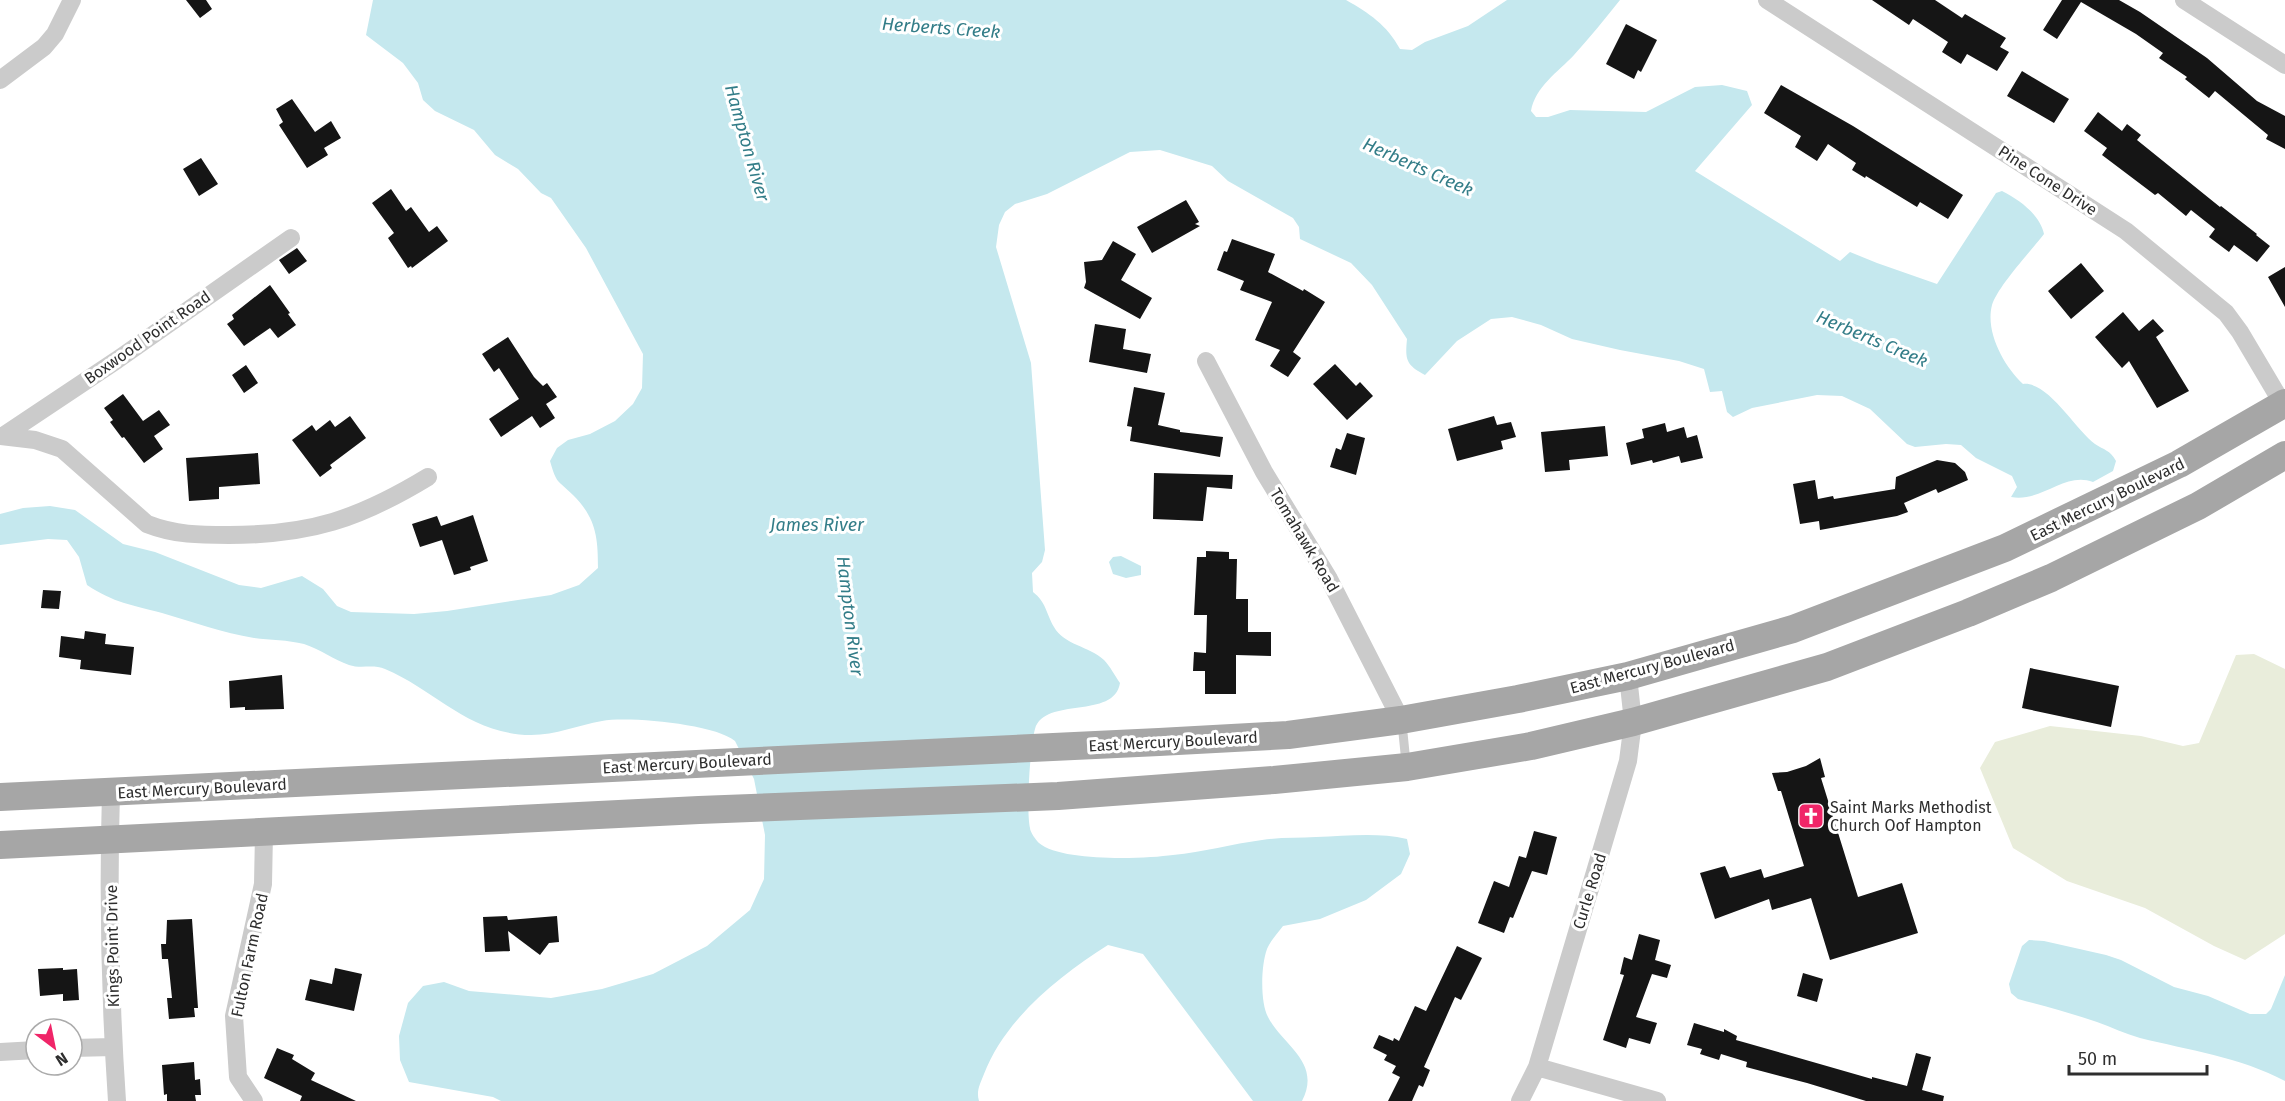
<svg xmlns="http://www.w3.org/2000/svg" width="2285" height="1101" viewBox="0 0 2285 1101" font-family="'Fira Sans',sans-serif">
<rect width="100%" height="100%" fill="#fff"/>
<path fill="#e9eddb" d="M2254,654L2285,669V934L2245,960L2214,946L2145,908L2067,881L2013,848L1980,768L1995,742L2050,726L2141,736L2183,746L2199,743L2236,655Z"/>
<path fill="#c5e8ee" d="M373,0H1346C1369,13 1387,25 1400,49L1412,50L1425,42L1468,26L1507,0H1620C1605,19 1590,37 1574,55C1558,72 1535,87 1531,111L1536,117H1548L1570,110L1646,112L1695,87L1722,85L1747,91L1752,105L1695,171L1840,261L1850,252L1877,263L1937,284L1996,193L2002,191C2020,200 2040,215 2044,234C2031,251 1998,286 1992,305C1985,332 2004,366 2023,384C2048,381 2075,429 2095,444C2104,450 2110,450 2116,461L2113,471L2093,482C2065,471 2041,503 2011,497L2017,487L2012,476L1976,458L1961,445L1946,444L1915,447L1907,444L1870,409L1842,396L1817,395L1752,408L1733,417L1727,412L1722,391L1710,392L1704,369L1679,361L1620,350L1572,339L1541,325L1512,317L1491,319L1457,341L1425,375C1406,365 1405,360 1407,339L1372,285L1351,263L1300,239L1299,227L1293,218L1228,181L1212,166L1160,150L1130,152L1047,194L1015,204L1005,212L999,225L996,247L1031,363L1045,550L1042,562L1032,573L1033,592C1046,602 1046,613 1054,627C1064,645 1089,646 1104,660C1110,666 1115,676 1120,683C1114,720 1045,696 1035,729C1030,746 1026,810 1030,828C1030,832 1036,840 1039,843C1061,862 1144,859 1173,855C1203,852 1232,844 1262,840C1280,837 1299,838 1316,837C1347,836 1377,832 1407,839L1410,854L1401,874L1366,900L1320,919L1283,926C1278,933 1270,941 1267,949C1261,965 1260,1002 1268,1017C1283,1046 1322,1062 1302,1101H1253L1143,954L1108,945C1059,976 1005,1019 984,1074C980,1084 976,1091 979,1101H501L493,1097L409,1082L400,1060L399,1036L408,1003L423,986L444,982L469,991L551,998L602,989L653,974L707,946L750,910L764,879L765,835L754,779L735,741C715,724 628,716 602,721C578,725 556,735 531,735C468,734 437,691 385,669C374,664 360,669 349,665C334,660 320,649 304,644C288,640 270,640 254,638C223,633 193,622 162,613C132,605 114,603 87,585L79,557L67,540L48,539L0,545V514L23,508L50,506L75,510L123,544L155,552L239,585L261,588L302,576L323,589L337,606L351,612L414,614L447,611L551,595L579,585L598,568C598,537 596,518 573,495C557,479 557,485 550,461L557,448L568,440L590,434L615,421L633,404L642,388L643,354L586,248L551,198L541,193L518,169L495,155L474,130L435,111L423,100L418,83L403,63L366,35Z
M1121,556L1141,566V575L1126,578L1113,574L1109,562L1113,557Z
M2029,940L2044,941L2106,955L2121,960L2174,987L2208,996L2250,1014H2266L2271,1009L2285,975V1081C2240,1057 2188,1050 2140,1038C2126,1034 2111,1027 2097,1022C2071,1013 2044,1006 2018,999L2011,993L2009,984L2022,946Z"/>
<path fill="#151515" d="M186,0H206L212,9L200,18Z
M1872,0H1935L1962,18L1965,14L2006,38L2000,47L2009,52L1997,71L1967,54L1961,64L1942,52L1948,42L1913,19L1909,25Z
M2062,0H2119L2140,12L2207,58L2257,101L2285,116V149L2266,139L2268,135L2215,91L2209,98L2185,79L2187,77L2159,58L2163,53L2136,34L2081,2L2057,39L2043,30Z
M1626,24L1657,40L1641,72L1638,70L1634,79L1606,64Z
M2022,71L2069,99L2054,123L2007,96Z
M1781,85L1853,126L1963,195L1948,219L1920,202L1917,207L1866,176L1865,178L1852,170L1856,163L1828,144L1817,161L1795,147L1801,136L1764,113Z
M292,99L315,132L331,121L341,138L324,148L328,155L307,168L279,125L283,122L276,109Z
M2098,112L2122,131L2127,124L2141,135L2137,140L2220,207L2221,206L2257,234L2256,235L2270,246L2257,262L2234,245L2229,252L2209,237L2215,229L2191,210L2186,216L2158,193L2155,195L2102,155L2107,148L2084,131Z
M201,158L218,184L199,196L183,169Z
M391,189L406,211L411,207L429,232L437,226L448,241L412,268L411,266L408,268L388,238L394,233L372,203Z
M1186,200L1199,222L1195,224L1200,226L1152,253L1137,227Z
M1232,239L1275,254L1268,272L1303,291L1304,289L1325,302L1293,352L1301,358L1288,377L1270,366L1280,350L1255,340L1272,302L1240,290L1244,281L1217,270L1224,251L1227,252Z
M1113,241L1136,254L1121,280L1152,298L1140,319L1084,288L1086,282L1084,262L1102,260Z
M297,248L307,261L289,274L279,260Z
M2081,263L2104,291L2071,319L2048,291Z
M2285,267V307L2268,277Z
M270,285L290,313L288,314L296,325L278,338L270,328L244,346L227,324L234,319L232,315Z
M2123,312L2139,331L2153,319L2164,331L2156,337L2189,391L2157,408L2129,361L2122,368L2095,337Z
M1095,324L1126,329L1123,349L1151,354L1147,373L1089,362Z
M508,337L534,377L543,386L547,383L557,397L546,404L555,418L540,428L532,416L501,437L489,419L519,399L499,368L494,372L482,354Z
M1335,364L1356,386L1360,382L1373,396L1347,420L1313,384Z
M246,365L258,383L244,393L232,375Z
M1134,387L1165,393L1158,425L1180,430V432L1223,437L1220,457L1130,441L1132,427L1127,426Z
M123,394L143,421L159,410L170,425L154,436L163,449L144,463L124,437L122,438L110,422L113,420L104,408Z
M350,416L366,438L330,465L332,468L320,477L292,440L312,425L316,431L330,420L335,427Z
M1494,416L1497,425L1511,422L1516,437L1501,441L1503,449L1457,461L1448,429Z
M1665,423L1667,432L1684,427L1687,438L1697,435L1703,458L1681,463L1679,456L1653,463L1652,460L1631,465L1626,443L1644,438L1642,429Z
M1605,426L1608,456L1569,460L1570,470L1545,472L1541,432Z
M1347,433L1365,438L1356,475L1330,467L1336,448L1341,450Z
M258,453L260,484L219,487V499L189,501L186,458Z
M1937,460L1955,463L1965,472L1968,480L1938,493L1936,489L1904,503L1908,512L1897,516L1820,530L1819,521L1800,524L1793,484L1815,480L1818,499L1833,496L1834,499L1895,489L1896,477Z
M1154,473L1233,475L1232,489L1207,487L1203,521L1153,519Z
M473,515L488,561L470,567L471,570L454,575L442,540L420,547L412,524L437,516L441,526Z
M1206,551L1229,552V559H1237L1236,599H1248V632H1271V656L1236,655V694H1205V671H1193L1194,652L1206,653L1207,615H1194L1197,557H1206Z
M43,590L61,591L59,609L41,608Z
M85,631L106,634L105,644L134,647L131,675L80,669L81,660L59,657L61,636L84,639Z
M2030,668L2119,686L2111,727L2022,708Z
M282,675L284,709L245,710V707L230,708L229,681Z
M1820,758L1825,777L1821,778L1858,897L1902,883L1918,933L1830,960L1811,898L1772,910L1769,899L1715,919L1700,873L1725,866L1730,878L1761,869L1764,878L1804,866L1781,791H1778L1772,773L1787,772L1806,766Z
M1534,831L1557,837L1547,875L1532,871L1513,918L1510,917L1504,933L1478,923L1494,881L1509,887L1519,856L1526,858Z
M507,916L508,920L557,916L559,942L549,943L540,955L508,931L510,951L485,952L483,917Z
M192,919L198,1008H194L195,1017L169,1019L167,998H172L168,959H162L161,944H166L167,920Z
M1639,934L1660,940L1655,960L1671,965L1667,978L1652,974L1636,1017L1657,1023L1650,1044L1629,1038L1626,1048L1603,1040L1624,975L1620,974L1624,957L1632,960Z
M1457,946L1482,958L1461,1000L1455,997L1424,1067L1430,1070L1423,1087L1419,1085L1412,1101H1388L1400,1077L1392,1073L1396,1066L1384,1060L1387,1055L1373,1048L1379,1035L1393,1041L1394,1038L1399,1041L1415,1006L1426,1011Z
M63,968V970L77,969L79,1000L63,1001V994L40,996L38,969Z
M335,968L362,974L354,1011L305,1000L310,979L332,984Z
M1803,973L1823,979L1817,1002L1797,996Z
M1694,1023L1724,1032V1029L1737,1036L1736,1040L1872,1079V1077L1907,1086L1916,1053L1931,1057L1922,1090L1944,1096L1943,1101H1866L1807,1083L1746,1067L1747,1062L1721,1054L1719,1060L1700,1054L1702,1049L1687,1045Z
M277,1048L294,1055L292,1059L315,1073L311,1080L356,1101H300L302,1096L264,1078Z
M194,1062L195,1080L200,1079L201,1095H195L196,1101H167V1094L164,1095L162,1065Z"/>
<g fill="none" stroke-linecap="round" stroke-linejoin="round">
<path stroke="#cbcbcb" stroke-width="9" d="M1402,723L1406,763"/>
<path stroke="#cbcbcb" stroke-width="18" d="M1767,0L2126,231L2226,313L2240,332L2285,408
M2184,0L2285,65
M0,80L44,47L55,34L72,0
M1206,361L1264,472L1329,579L1401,720
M0,436L35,440L62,449L147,524C175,535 200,535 229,535C310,535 359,519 428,477
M3,436L117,360L291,238
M111,792C108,894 110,998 117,1101
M72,1048L113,1047
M0,1052L36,1050
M1537,1067L1657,1101
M254,1101L238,1077L234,1016L263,884L264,833
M1520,1101L1537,1067L1628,761L1633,722L1628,676"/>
<path stroke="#a6a6a6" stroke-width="28" d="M0,797L1159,742L1288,735L1401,720L1518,699L1628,676L1793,629L2005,548L2179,464L2285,403
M0,845L699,810L1058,796L1274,780L1407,767L1531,746L1633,722L1827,667L1968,613L2051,578L2198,506L2285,455"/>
</g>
<defs>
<g id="church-square" transform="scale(1.35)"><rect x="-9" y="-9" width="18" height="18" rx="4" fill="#f02568" stroke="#fff"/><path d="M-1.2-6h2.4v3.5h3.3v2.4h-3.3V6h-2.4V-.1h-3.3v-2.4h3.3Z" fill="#fff"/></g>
</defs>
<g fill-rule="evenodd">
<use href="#church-square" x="1811" y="816"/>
</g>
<g text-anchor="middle" stroke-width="6" stroke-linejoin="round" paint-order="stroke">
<g font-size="16" fill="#2e2e2e" stroke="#fff">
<text transform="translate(2048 180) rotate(33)" y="6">Pine Cone Drive</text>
<text transform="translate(147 337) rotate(-35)" y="6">Boxwood Point Road</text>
<text transform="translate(2107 499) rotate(-26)" y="6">East Mercury Boulevard</text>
<text transform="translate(1305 540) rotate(59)" y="6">Tomahawk Road</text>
<text transform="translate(1652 666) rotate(-15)" y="6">East Mercury Boulevard</text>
<text transform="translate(1173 741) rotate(-3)" y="6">East Mercury Boulevard</text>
<text transform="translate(687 763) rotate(-3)" y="6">East Mercury Boulevard</text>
<text transform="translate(202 788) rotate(-3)" y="6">East Mercury Boulevard</text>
<text transform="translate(1589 891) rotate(-73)" y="6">Curle Road</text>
<text transform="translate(112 946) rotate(-91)" y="6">Kings Point Drive</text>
<text transform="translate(249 955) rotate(-78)" y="6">Fulton Farm Road</text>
</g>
<g font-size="16" fill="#2e2e2e" stroke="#fff" text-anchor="start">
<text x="1830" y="813">Saint Marks Methodist<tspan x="1830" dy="18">Church Oof Hampton</tspan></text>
</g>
<g font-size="18" font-style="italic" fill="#337d88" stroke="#fff">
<text transform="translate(941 28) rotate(4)" y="6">Herberts Creek</text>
<text transform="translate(747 143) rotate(74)" y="6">Hampton River</text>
<text transform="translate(1418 167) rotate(24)" y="6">Herberts Creek</text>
<text transform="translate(1872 339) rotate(23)" y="6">Herberts Creek</text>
<text x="817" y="531">James River</text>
<text transform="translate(850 616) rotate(83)" y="6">Hampton River</text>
</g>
</g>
<g transform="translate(54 1047) rotate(148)"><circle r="28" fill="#ffffff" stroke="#ababab" stroke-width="1.5"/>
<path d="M0-4.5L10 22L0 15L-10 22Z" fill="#f02568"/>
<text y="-9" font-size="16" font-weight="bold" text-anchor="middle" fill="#2e2e2e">N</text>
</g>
<path d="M2069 1065v9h138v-9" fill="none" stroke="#2e2e2e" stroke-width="3"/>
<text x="2078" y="1065" font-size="18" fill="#2e2e2e" stroke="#ffffff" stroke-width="4.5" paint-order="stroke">50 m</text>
</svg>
